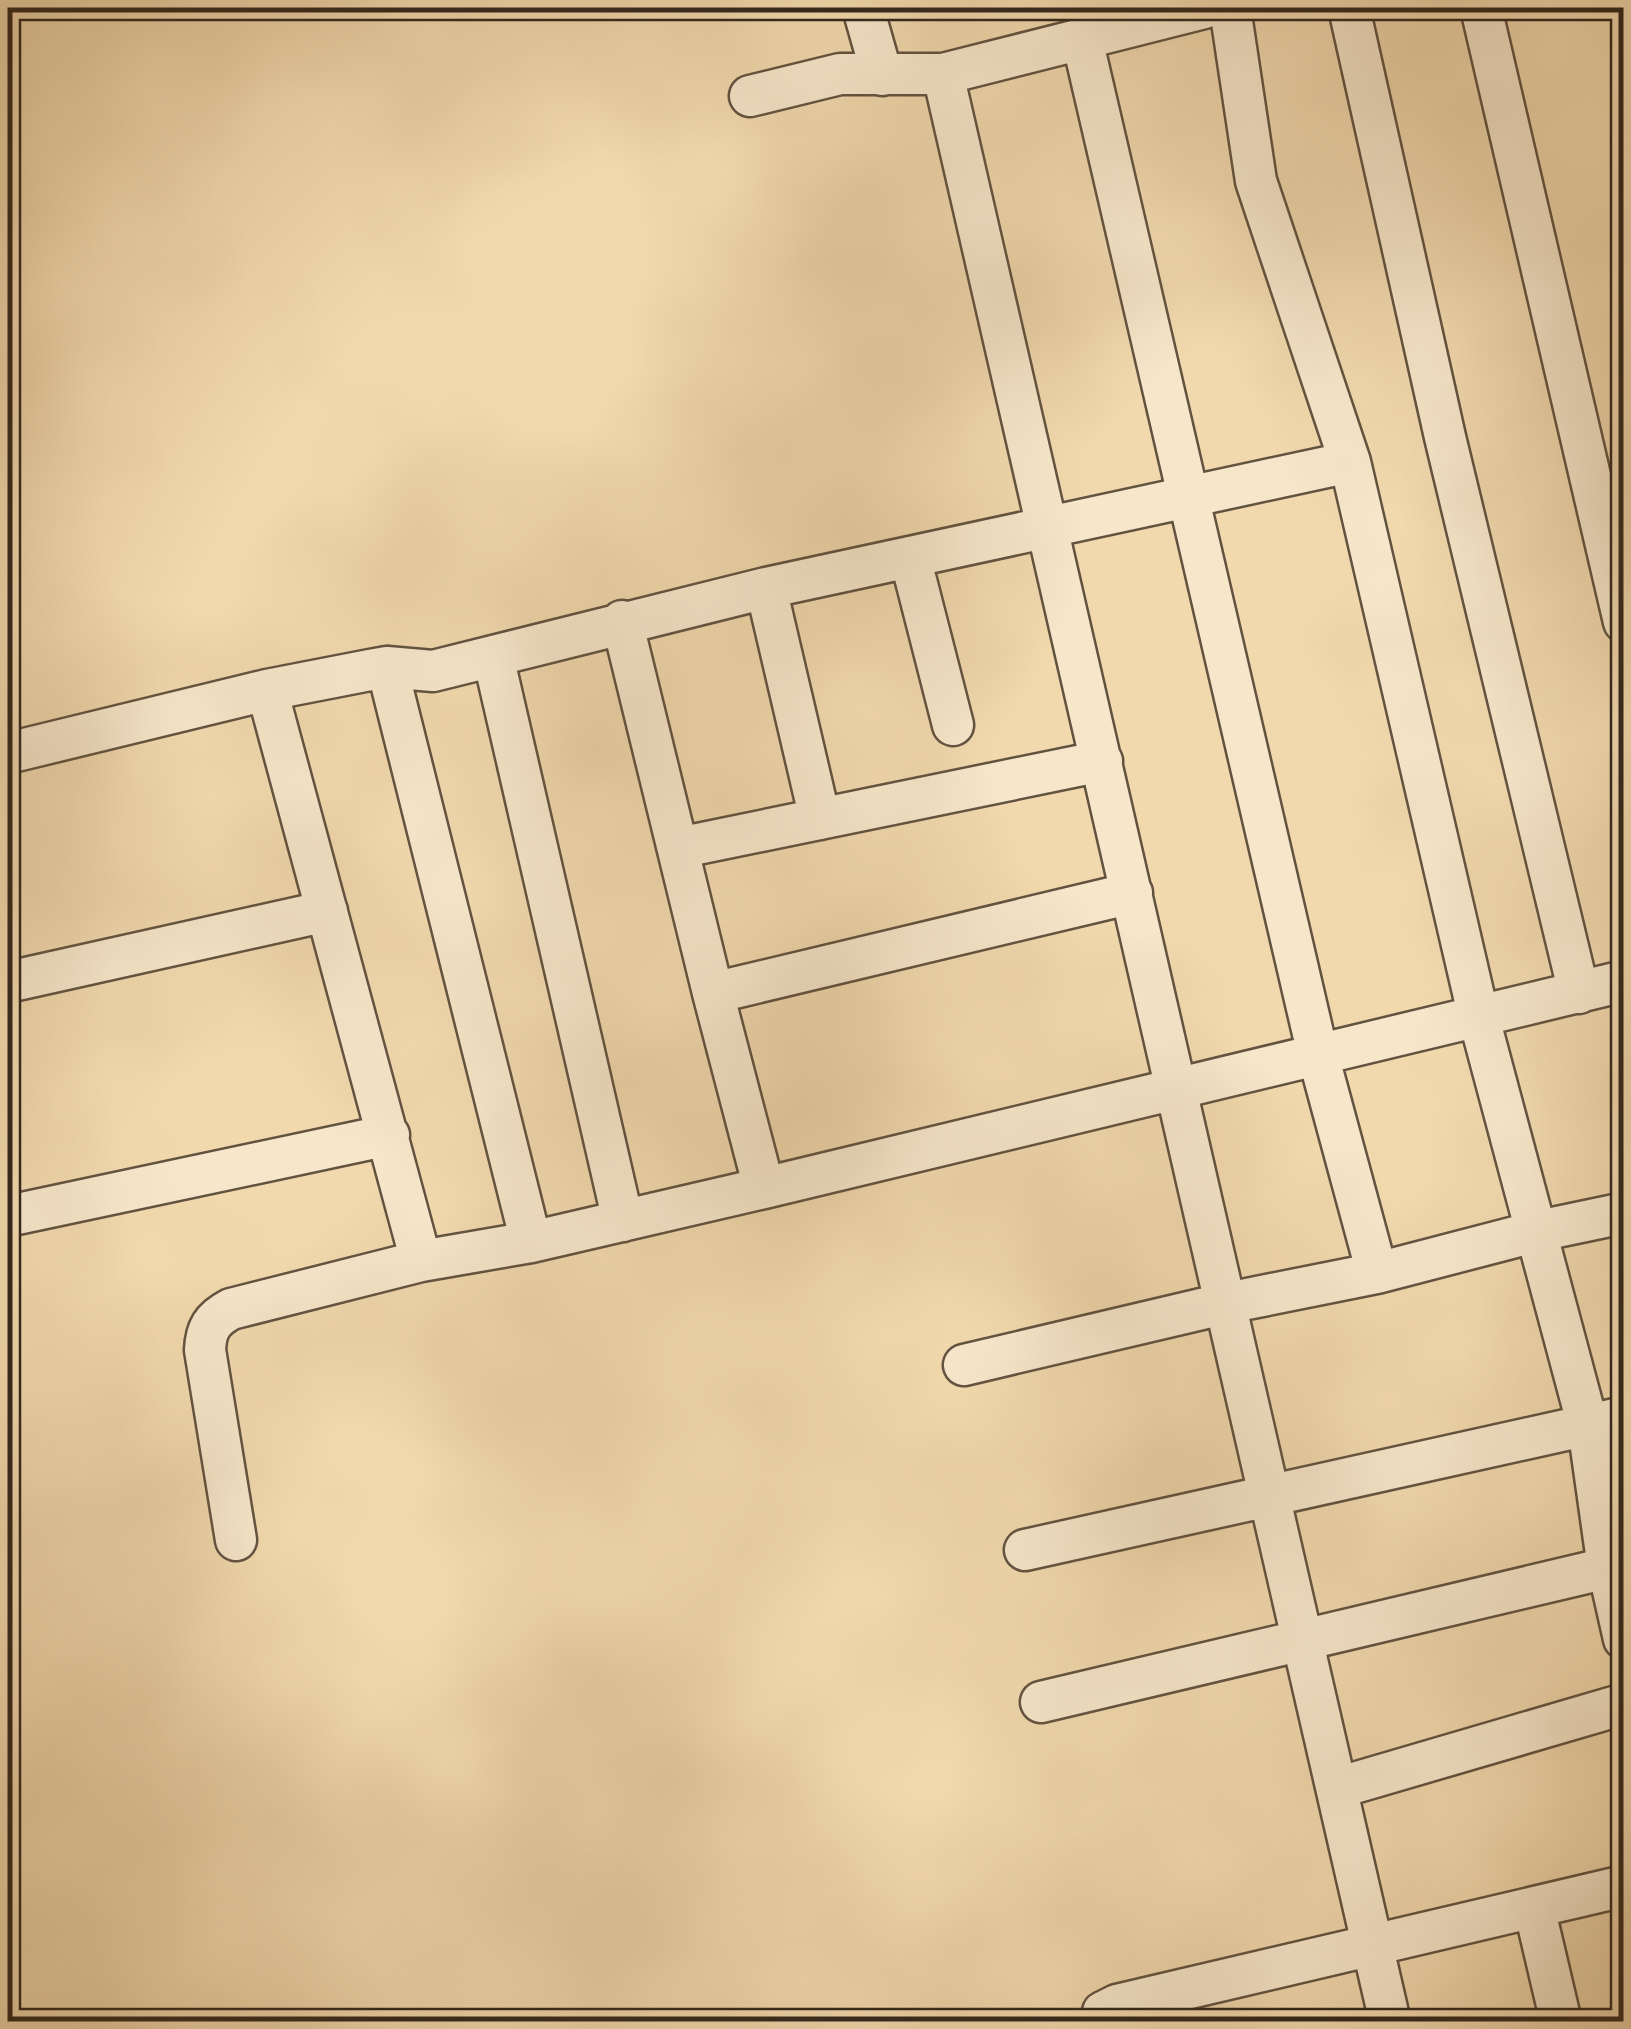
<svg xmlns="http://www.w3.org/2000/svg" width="1631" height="2029" viewBox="0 0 1631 2029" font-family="Cardo,serif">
<rect width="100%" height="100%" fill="#f1d8ad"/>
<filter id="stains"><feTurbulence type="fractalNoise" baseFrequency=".002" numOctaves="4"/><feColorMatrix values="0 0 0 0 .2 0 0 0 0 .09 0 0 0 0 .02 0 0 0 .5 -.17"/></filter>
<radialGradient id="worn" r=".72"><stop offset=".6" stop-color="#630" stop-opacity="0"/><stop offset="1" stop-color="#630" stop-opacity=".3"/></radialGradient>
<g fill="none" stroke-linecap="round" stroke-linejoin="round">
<g stroke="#625341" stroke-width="45">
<path id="minor" d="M863,8L882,75
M1230,8L1256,181L1350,462L1479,1018L1588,1426L1608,1568L1624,1639
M1349,8L1445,437L1579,993
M1481,8L1624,622
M1082,39L1318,1055L1377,1273
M943,74L1390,2022
M750,96L840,74H943L1204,8
M910,557L953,725
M766,588L820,819
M622,621L713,993L764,1188
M493,656L623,1221
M387,667L531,1242
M267,690L421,1261
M8,753L267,690L370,670L387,667L433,671L766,588L1350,462
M678,848L1102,761
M8,982L327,911
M713,993L1132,893
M8,1216L389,1135
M964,1365L1227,1303L1377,1273L1538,1231L1624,1213
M236,1540L205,1350C206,1329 212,1319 231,1309L421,1261L531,1242L764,1188L1624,981
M1025,1550L1624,1417
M1041,1702L1624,1564
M1337,1788L1624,1704
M1534,1907L1561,2022
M1101,2022L1103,2012L1117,2005L1624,1886"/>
</g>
<use href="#minor" stroke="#f6e6ca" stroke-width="40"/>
</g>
<rect width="1631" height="2029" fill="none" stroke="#f1d8ad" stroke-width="40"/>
<rect x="10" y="10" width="1611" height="2009" fill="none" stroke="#32271d" stroke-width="5"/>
<rect x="20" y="20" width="1591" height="1989" fill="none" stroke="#32271d" stroke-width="2.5"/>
<rect width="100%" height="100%" filter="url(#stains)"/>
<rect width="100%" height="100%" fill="url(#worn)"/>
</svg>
